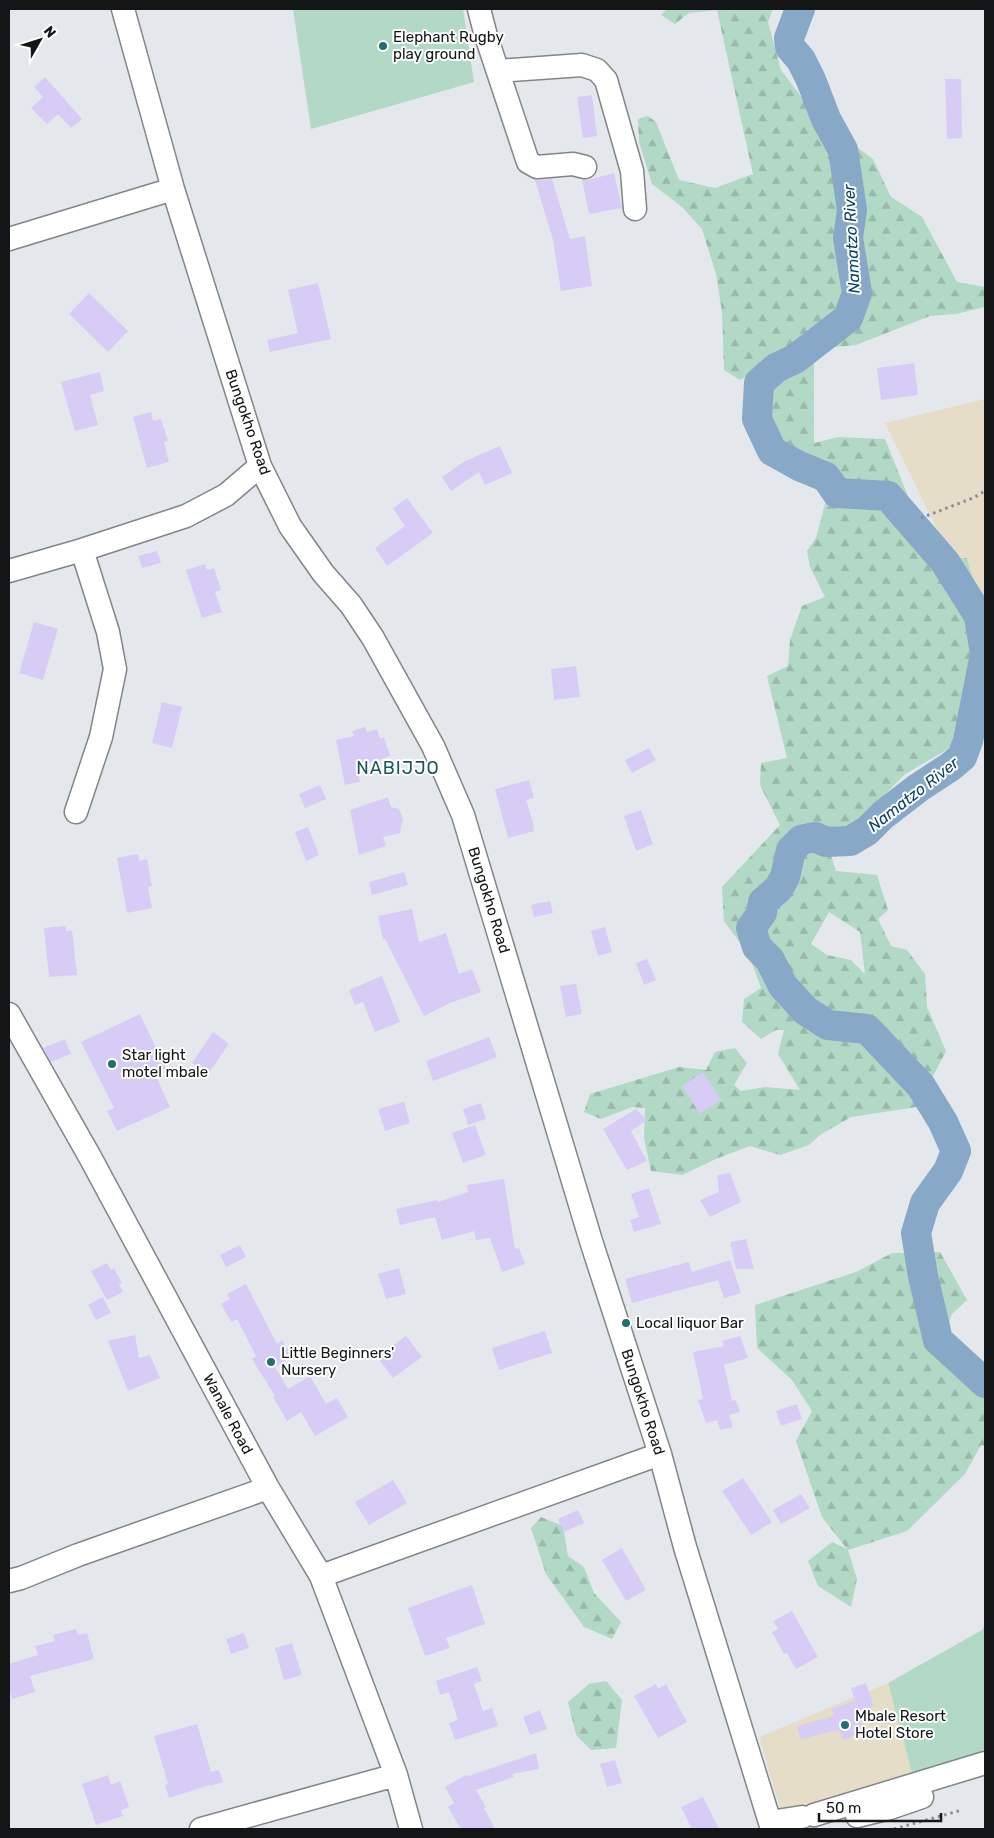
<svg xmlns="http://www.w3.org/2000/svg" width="994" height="1838" viewBox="0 0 994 1838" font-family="Rubik,sans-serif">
<defs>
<pattern id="forest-firs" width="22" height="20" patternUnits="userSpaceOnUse" patternTransform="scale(1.25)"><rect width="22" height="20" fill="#b2d8c6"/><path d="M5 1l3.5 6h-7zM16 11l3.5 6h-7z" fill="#98b8a9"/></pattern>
</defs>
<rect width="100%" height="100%" fill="#e4e8ec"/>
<path fill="#e6ddc8" d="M985,399V626L962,574L951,558L885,423Z
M888,1683L912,1773L790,1812L780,1808L759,1737Z"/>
<path fill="#b2d8c6" d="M293,9H463L474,82L311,129Z
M985,1625V1752L912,1773L888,1683L982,1630Z"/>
<path fill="url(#forest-firs)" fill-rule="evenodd" d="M667,9H773L768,22L781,70L817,118L873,159L891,197L922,217L957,282L985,287V307L956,314L930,316L856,345L814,349V443L839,437L885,439L916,516L929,557L967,558L985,622L984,700L961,741L904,775L845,835L829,849L836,871L877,875L888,910L878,919L891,946L907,950L925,974L927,1007L946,1051L917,1107L851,1117L820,1135L809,1145L780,1155L750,1146L718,1158L682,1175L651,1171L644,1138L645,1108L632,1107L601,1119L584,1112L590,1094L679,1067L706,1070L715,1052L735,1048L747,1063L734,1085L741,1091L765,1087L800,1090L778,1054L784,1030H776L761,1039L742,1022L744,999L761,988L749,955L724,921L722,887L780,825L760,785L761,763L787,758L767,676L788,666L790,640L802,606L825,597L810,567L807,551L816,538L826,500L817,480C801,474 782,468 768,456C754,444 751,414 749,397L768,384L789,353L740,380L724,370L722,312L716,274L702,229L682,207L652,184L639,142L638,119L648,116L656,122L679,180L715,188L753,174L717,10L689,13L675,24L661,15ZM829,912L860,932L865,974L851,960L827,955L811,944Z
M940,1252L967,1300L952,1314L945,1334L985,1398V1446L981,1445L965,1474L907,1531L848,1550L857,1579L851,1607L818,1586L808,1561L832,1542L847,1549L822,1517L796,1441L812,1411L792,1380L757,1348L755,1305L856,1272L892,1253Z
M541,1517L563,1526L568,1556L584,1567L594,1593L621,1622L612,1639L584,1627L546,1574L531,1528Z
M606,1681L622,1700L616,1748L591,1750L576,1735L568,1702L589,1684Z"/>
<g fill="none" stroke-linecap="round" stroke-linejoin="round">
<path stroke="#87a8c6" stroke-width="30" d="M800,9L789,38L790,47L801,60L811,80L826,119L843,150L852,210L848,238L857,293L848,318L795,359L776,368L759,383L757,419L772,451L799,466L826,477L837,493L888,496L945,562L979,616L985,654L968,741L962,757L950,767L918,788L883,815L867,831L850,841L826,842L815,837L801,840L791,850L785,877L778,889L763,902L762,913L751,928L757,947L770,960L783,986L806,1011L828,1025L867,1029L921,1086L943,1122L956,1151L948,1171L925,1203L916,1233L923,1276L938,1340L985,1383"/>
</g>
<path fill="#d7ccf6" d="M45,77L82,119L71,128L58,114L47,124L31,108L43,97L34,87Z
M945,79H961L962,138L947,139Z
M592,95L597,136L583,138L577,97Z
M614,173L622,208L589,214L582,180H588Z
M552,179L570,239L585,236L592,286L561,291L553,240L535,180Z
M318,283L331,339L270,352L267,340L298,333L288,290Z
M89,293L128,331L108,352L69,314Z
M914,363L918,395L881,400L877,368Z
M100,372L104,391L90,395L98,425L75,431L61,382Z
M151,412L153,421L161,419L168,441L164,442L169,462L147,468L133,417Z
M500,446L512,473L485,485L479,472L451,491L442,477L465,461Z
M407,498L433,533L387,566L375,548L405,526L393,508Z
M157,551L161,563L142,568L138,556Z
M205,564L207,570L214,568L221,590L215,592L222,612L202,618L186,570Z
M34,622L58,629L43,680L19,673Z
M576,666L580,697L554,700L551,669Z
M162,702L182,707L172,748L152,743Z
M365,727L367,732L377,729L380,739L384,737L390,756L357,767L360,782L345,785L336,740L354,736L352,731Z
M649,748L656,760L632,773L625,760Z
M529,780L534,798L526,800L534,826L533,827L534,831L508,838L495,789Z
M320,785L326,799L305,808L299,794Z
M388,797L391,807L399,809L403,819L400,833L383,837L386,846L359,855L350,810Z
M641,810L653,844L636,851L624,816Z
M308,827L319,855L306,861L295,832Z
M138,854L139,861L147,859L152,886L148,887L152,908L127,913L117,858Z
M404,872L408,885L372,895L369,882Z
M550,901L553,913L534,917L531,905Z
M412,909L419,942L446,933L459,974L472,969L481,992L450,1003L424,1016L385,939L383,940L378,916Z
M66,926V931L72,930L77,975L49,977L44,928Z
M605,927L612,952L598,956L591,931Z
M647,959L656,980L644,985L636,963Z
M382,976L400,1022L375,1032L363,1002L355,1005L349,990Z
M576,984L582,1014L566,1017L560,986Z
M140,1014L166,1069L155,1074L170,1107L117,1131L107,1111L114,1108L81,1042Z
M213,1032L229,1044L208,1074L192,1063Z
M489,1037L497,1057L433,1081L426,1061Z
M65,1039L71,1054L51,1062L43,1048Z
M703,1072L721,1100L700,1114L682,1086Z
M404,1102L410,1123L385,1131L378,1109Z
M481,1103L486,1119L468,1125L463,1109Z
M636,1109L647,1120L631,1131L647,1161L627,1170L603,1129Z
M475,1125L486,1155L463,1163L452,1133Z
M730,1173L741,1202L710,1217L700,1200L719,1192L717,1175Z
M504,1179L515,1249L519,1248L525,1264L502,1272L490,1238L476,1240L474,1231L442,1240L435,1217L400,1225L396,1209L437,1200L438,1202L468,1192L467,1185Z
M649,1188L661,1224L634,1232L630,1220L639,1217L631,1194Z
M746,1239L754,1269H736L730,1242Z
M240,1245L246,1257L226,1267L220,1255Z
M730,1260L741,1293L724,1298L718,1280L632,1303L625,1279L689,1262L692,1272Z
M107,1263L111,1270L114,1268L122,1283L119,1284L123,1292L107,1300L91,1271Z
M399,1268L406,1294L386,1299L378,1274Z
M246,1284L277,1344L282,1340L292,1356L275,1367L288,1389L310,1376L326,1404L337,1398L348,1417L315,1436L301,1412L287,1421L273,1397L275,1396L252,1359L256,1356L237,1319L231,1322L221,1304L230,1299L227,1294Z
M103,1297L111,1313L96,1320L88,1305Z
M545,1331L552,1353L499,1370L492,1348Z
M135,1335L139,1358L150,1355L160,1378L128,1391L108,1341Z
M406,1336L422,1357L393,1378L377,1357Z
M740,1336L748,1358L724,1365L732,1401L736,1400L740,1412L729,1415L733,1427L720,1430L717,1420L706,1423L698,1400L703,1399L693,1352L724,1346L722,1341Z
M797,1404L802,1419L781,1426L776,1411Z
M743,1478L772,1522L751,1535L722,1491Z
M393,1480L407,1503L369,1525L355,1502Z
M801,1494L810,1508L781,1524L773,1510Z
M578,1510L584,1523L564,1532L558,1519Z
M622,1548L646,1590L626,1601L602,1560Z
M472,1585L485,1624L446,1638L450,1648L425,1656L408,1608Z
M792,1611L818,1657L796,1669L787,1653L784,1654L772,1632L778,1629L773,1621Z
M76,1629L78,1635L87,1633L94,1659L30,1676L35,1692L12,1699L9,1689V1664L38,1655L35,1646L55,1641L53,1635Z
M244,1633L249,1648L231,1654L226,1639Z
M292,1643L302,1675L284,1680L275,1648Z
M477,1667L482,1681L474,1684L483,1711L492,1708L498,1726L455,1740L449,1723L458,1720L449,1692L440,1695L436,1681Z
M866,1683L874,1706L858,1711L851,1688Z
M656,1684L658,1689L666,1684L687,1722L658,1738L634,1696Z
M854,1701L865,1732L843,1740L839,1730L801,1739L797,1726L834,1716L832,1709Z
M540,1710L547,1729L530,1735L523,1717Z
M197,1724L211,1772L219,1770L223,1782L210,1786L209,1785L169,1798L165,1785L168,1784L154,1736Z
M536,1753L539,1769L512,1774L514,1777L476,1790L486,1807L484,1808L495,1829H461L448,1807L454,1803L445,1787L466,1775L468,1776Z
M615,1760L622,1783L607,1787L600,1764Z
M108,1775L111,1785L120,1781L129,1807L121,1810L123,1816L96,1825L82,1784Z
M703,1797L719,1829H692L681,1807Z"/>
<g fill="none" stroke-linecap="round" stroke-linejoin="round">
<path stroke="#c5c8cc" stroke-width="22" stroke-dasharray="22 11" stroke-linecap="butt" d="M806,1829L817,1825"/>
<g stroke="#818588" stroke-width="25">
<path id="minor" d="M123,9L173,189L260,466L290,526L323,573L351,605L373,638L433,746L463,815L591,1241L660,1454L685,1547L772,1829
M479,9L486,36L528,162L537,167L573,164L585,167
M498,71L582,65L597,70L606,80L632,171L635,209
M9,239L173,189
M9,571L82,550L186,516L226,495L260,466
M76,812L101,737L115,669L108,632L82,550
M9,1014L90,1157L268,1488L321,1576L396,1775L411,1829
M321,1576L660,1454
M9,1581L21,1578L78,1555L268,1488
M814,1815L985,1763
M857,1816L890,1808L922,1797
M770,1822L802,1817
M201,1829L396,1775"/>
</g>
<path stroke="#8c8f92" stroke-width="3" stroke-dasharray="2.5 4" stroke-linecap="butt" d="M921,518L973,498L985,491
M894,1829L962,1810"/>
<use href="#minor" stroke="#fff" stroke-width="22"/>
</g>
<g fill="#226e71" stroke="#fff" stroke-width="2">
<circle cx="383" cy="46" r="5"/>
<circle cx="112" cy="1064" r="5"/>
<circle cx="626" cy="1323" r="5"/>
<circle cx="271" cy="1362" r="5"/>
<circle cx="845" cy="1725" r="5"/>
</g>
<g text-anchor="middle" stroke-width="4" stroke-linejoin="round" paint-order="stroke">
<g font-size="15" fill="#131516" stroke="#fff" text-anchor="start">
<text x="393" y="42">Elephant Rugby<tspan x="393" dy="17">play ground</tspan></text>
<text x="122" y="1060">Star light<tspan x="122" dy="17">motel mbale</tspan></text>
<text x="636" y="1328">Local liquor Bar</text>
<text x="281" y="1358">Little Beginners'<tspan x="281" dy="17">Nursery</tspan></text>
<text x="855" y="1721">Mbale Resort<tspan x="855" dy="17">Hotel Store</tspan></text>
</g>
<g font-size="15" fill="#131516" stroke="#fff">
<text transform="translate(248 422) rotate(71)" y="5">Bungokho Road</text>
<text transform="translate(489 900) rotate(73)" y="5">Bungokho Road</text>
<text transform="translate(643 1402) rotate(72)" y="5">Bungokho Road</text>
<text transform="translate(228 1414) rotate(62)" y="5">Wanale Road</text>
</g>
<g font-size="16" font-style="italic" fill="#094169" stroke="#fff">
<text transform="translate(851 239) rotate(-93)" y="6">Namatzo River</text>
<text transform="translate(913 794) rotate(-38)" y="6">Namatzo River</text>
</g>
<g font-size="18" letter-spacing="1" fill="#1b5759" stroke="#fff">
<text x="398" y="774">NABIJJO</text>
</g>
</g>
<rect width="994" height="1838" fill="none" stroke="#131516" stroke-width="20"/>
<g transform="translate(40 40) rotate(51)" stroke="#ffffff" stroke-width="4" paint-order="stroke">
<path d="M0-4L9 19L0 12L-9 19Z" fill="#131516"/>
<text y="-8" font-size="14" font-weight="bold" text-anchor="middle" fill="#131516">N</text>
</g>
<path d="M819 1813v8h122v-8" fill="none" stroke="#131516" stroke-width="2.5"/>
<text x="826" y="1813" font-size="15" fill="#131516" stroke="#ffffff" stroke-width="4" paint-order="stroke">50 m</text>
</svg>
